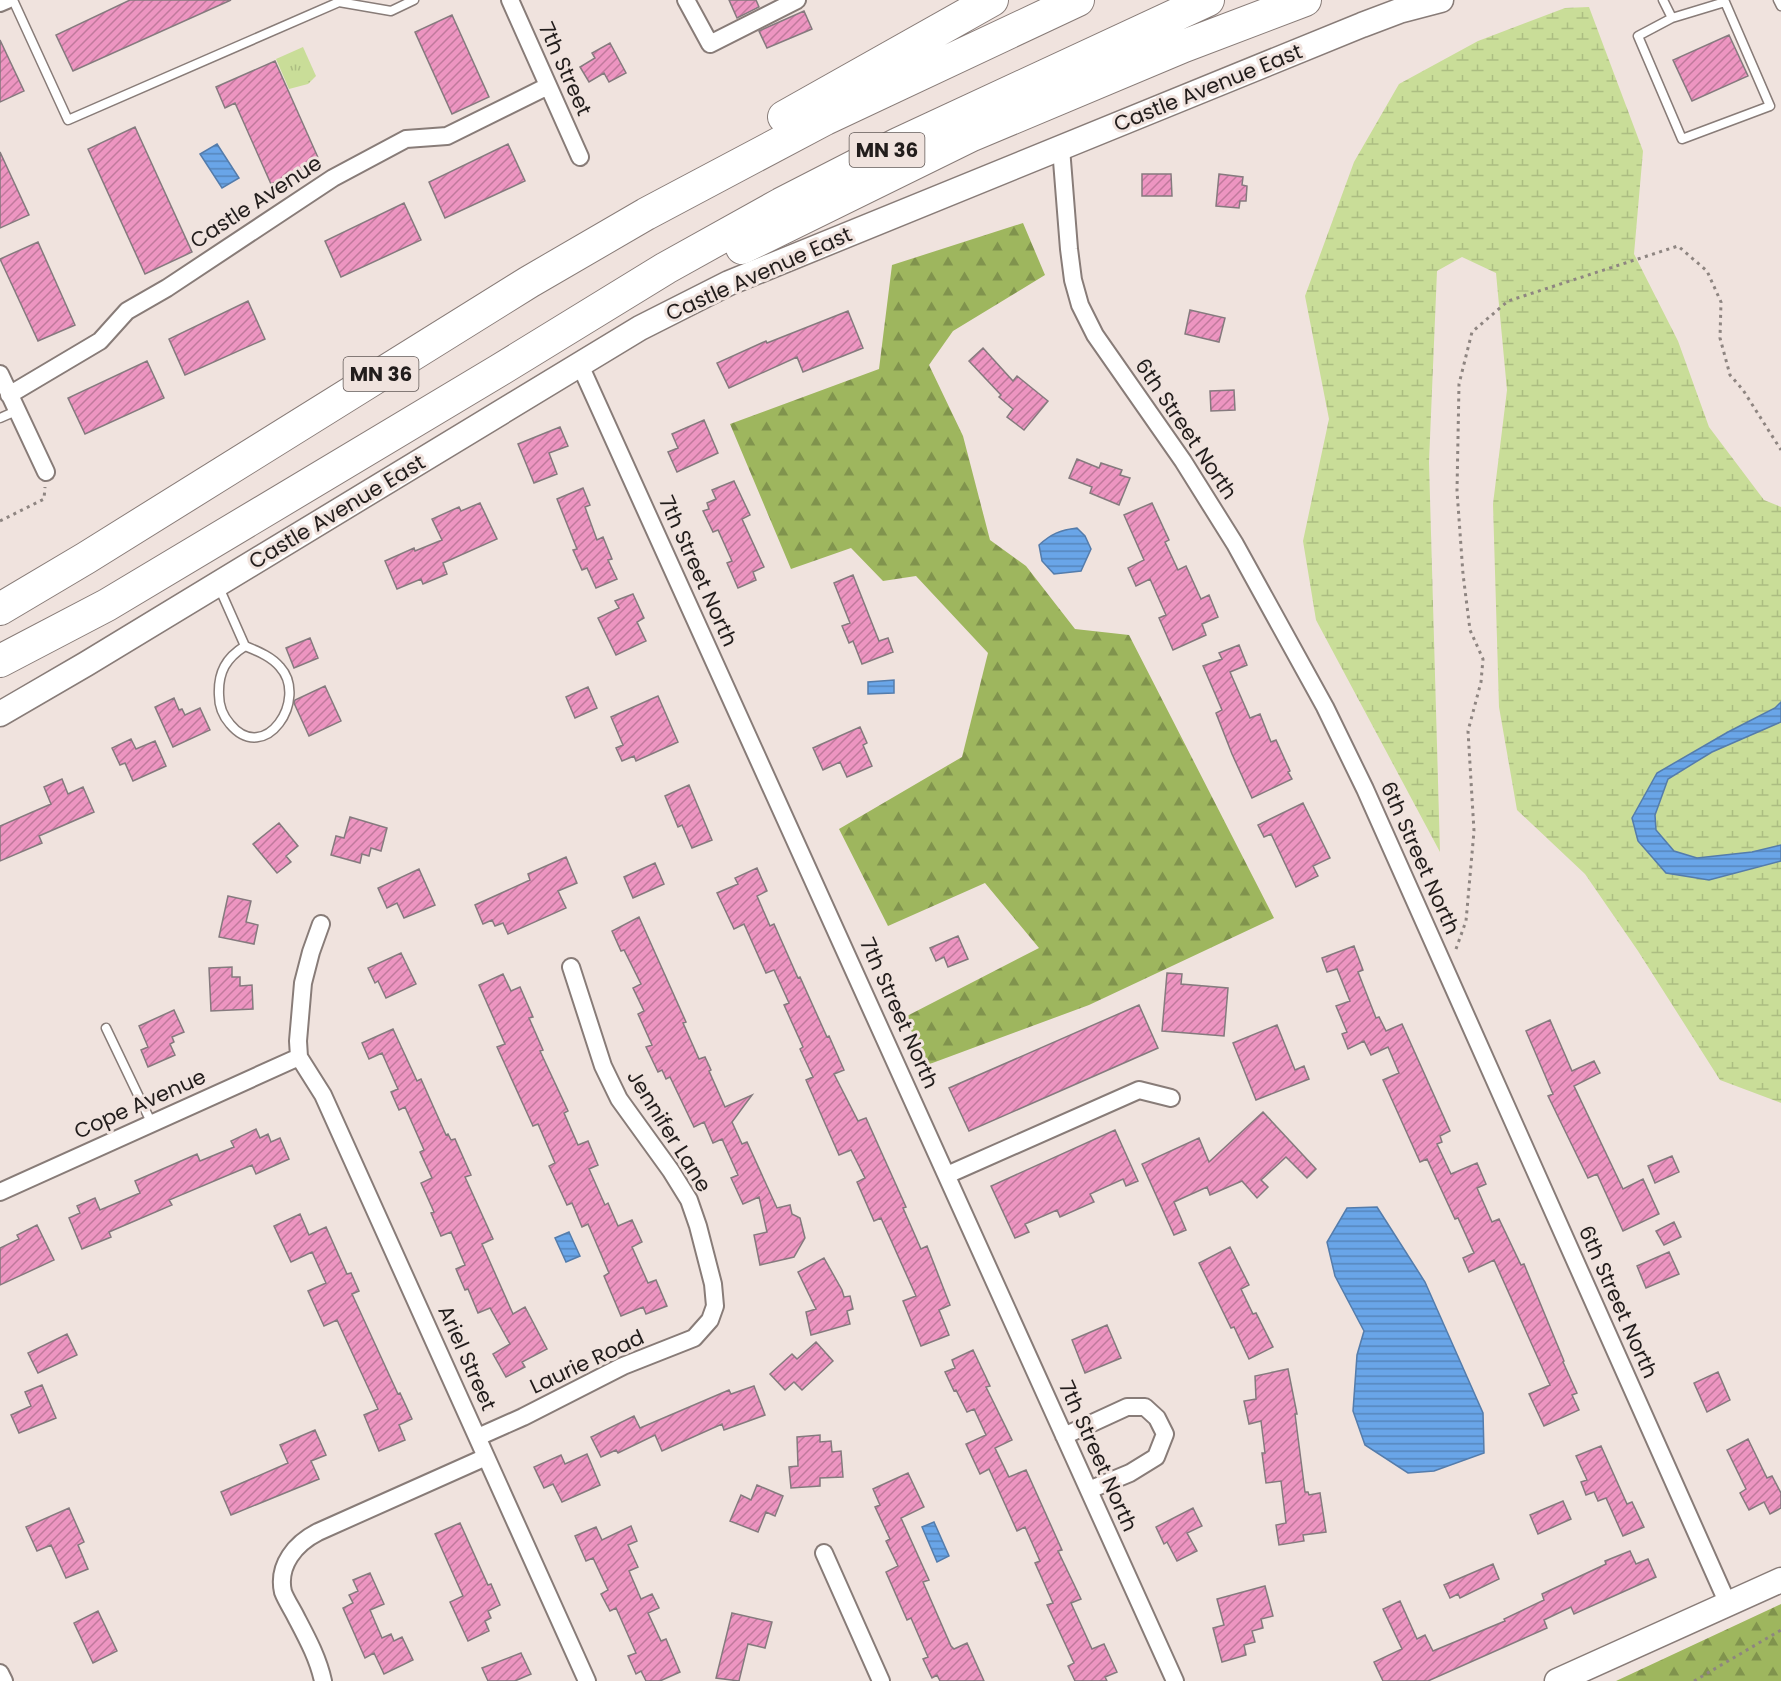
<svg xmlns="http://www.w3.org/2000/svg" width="1781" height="1681" viewBox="0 0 1781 1681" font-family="Poppins,sans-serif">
<defs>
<pattern id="forest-firs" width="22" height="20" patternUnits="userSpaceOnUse" patternTransform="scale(1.5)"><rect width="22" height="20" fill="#9eb65e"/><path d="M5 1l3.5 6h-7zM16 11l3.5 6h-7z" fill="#80934d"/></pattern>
<pattern id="wetland-marsh" width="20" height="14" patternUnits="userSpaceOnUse" patternTransform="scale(1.5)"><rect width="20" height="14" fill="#c9dd98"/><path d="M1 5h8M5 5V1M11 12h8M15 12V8" fill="none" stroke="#acbd82"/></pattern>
<pattern id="park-tufts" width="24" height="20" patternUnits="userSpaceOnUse" patternTransform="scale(1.5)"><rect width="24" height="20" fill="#c9dd98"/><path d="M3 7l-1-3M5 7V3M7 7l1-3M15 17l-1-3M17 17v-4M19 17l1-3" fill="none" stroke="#acbd82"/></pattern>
<pattern id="water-rules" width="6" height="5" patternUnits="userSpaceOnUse" patternTransform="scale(1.5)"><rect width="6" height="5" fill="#69a5e8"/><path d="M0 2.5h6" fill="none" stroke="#5686bb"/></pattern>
<pattern id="building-hatch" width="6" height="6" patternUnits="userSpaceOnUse" patternTransform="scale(1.5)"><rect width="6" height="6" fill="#ed95c1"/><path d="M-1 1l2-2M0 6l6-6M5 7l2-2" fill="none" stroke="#c0799c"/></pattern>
</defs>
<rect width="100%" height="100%" fill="#f0e3de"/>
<path fill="url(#forest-firs)" d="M1023,223L1045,275L953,331L929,365L963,436L990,540L1026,566L1075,629L1129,635L1274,918L1089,1005L927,1065L905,1017L1039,948L985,883L888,926L839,829L962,757L988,653L916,576L883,581L851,548L791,569L730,424L879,369L892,265Z
M1781,1604V1681H1616Z"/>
<path fill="url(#wetland-marsh)" d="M1589,7L1643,151L1634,254L1678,341L1709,427L1764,500L1781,507V1103L1720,1080L1638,951L1585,874L1517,810L1499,707L1493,504L1507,390L1496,273L1462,257L1437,271L1429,462L1440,852L1316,620L1303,541L1329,419L1305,296L1354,162L1399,84L1478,41L1565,8Z"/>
<path fill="url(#park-tufts)" d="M303,47L316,76L308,84L289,89L276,59Z"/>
<path fill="url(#water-rules)" stroke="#547cab" stroke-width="1.5" d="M217,144L239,178L222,188L200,154Z
M1077,528L1085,536L1091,549L1081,571L1054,574L1042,561L1039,545C1051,534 1060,530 1077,528Z
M894,680V693L868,694V682Z
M1781,702V722L1712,752L1668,779L1655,815L1656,830L1674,851L1697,858L1752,852L1781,845V861L1709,880L1666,873L1638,841L1632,818L1657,773L1728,732L1775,708Z
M1377,1207L1425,1282L1483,1413L1484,1453L1434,1471L1408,1473L1365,1445L1353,1411L1357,1355L1364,1331L1335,1276L1327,1242L1347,1208Z
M569,1232L580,1256L566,1262L555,1238Z
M934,1522L949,1556L937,1562L922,1527Z"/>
<path fill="url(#building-hatch)" stroke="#857a7e" stroke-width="1.5" d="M130,0H231L73,71L56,35Z
M729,0H756L759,7L737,18Z
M804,11L812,29L767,48L759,31Z
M452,15L489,97L452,114L415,32Z
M1729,35L1748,76L1692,101L1673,60Z
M0,40L24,91L0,102Z
M610,43L626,73L609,82L604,73L589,82L580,67L595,58L592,53Z
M275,61L320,162L271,184L235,103L225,108L216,87Z
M135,127L192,252L145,274L88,149Z
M508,144L525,181L445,218L429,182Z
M0,152L29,215L0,228Z
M1142,174H1171L1172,196H1142Z
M1219,174L1243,177L1242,185L1247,186L1246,201H1240L1239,208L1216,206Z
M404,203L421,240L341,277L325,241Z
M38,242L75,325L38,341L0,259Z
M248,301L265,339L185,375L169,339Z
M1190,310L1225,318L1219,342L1185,334Z
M848,311L863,348L803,372L797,357L729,388L717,363L766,341L767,343Z
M983,348L1013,381L1017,376L1048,401L1024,430L1007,417L1013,409L999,397L1001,395L969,361Z
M147,361L164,398L85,434L68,398Z
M1234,390L1235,410L1211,411L1210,391Z
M704,420L718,453L677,472L668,452L678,448L672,434Z
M560,427L568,446L549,453L557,474L534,483L518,444Z
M1077,459L1099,468L1101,463L1122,470L1120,475L1130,478L1119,505L1090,493L1092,487L1069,478Z
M734,481L750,515L742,519L764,567L753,572L756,580L738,588L727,563L732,561L718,530L713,532L703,511L709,509L707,503L716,499L712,490Z
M583,488L590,505L585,507L597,540L603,537L612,559L608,560L617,579L596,588L587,568L582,570L573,550L577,549L557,499Z
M480,503L497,539L443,563L447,574L423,584L421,579L397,589L385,561L414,548L415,551L442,540L432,519L459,507L461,511Z
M1152,503L1169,540L1165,542L1178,570L1186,566L1201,599L1209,595L1218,617L1202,624L1206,635L1173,650L1159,618L1166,615L1150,579L1136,586L1128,568L1144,560L1124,515Z
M853,575L879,641L888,638L893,652L862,664L853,641L849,643L842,626L850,623L834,583Z
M633,594L644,618L637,622L646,641L616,655L598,618L619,608L615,601Z
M310,638L318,658L294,668L286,648Z
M1239,645L1247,665L1230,672L1250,718L1260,714L1271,742L1276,740L1290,771L1288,772L1292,779L1252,798L1232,754L1216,713L1222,710L1203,666L1222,659L1219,653Z
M325,686L341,721L309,736L294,703L295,700Z
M588,687L597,708L575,718L566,697Z
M658,696L678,742L636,761L634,756L622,761L616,748L623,745L611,717Z
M174,698L179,710L182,709L185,715L200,708L210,730L173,747L155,707Z
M860,727L867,743L863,745L872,766L847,777L840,762L823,770L813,748Z
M131,739L136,749L155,741L166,766L133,781L125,763L120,765L112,748Z
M62,779L68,794L83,787L94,812L39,836L42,843L0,861V826L51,804L44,787Z
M689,785L712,840L692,848L682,825L678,827L665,796Z
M1303,803L1330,858L1313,866L1318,876L1296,887L1271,834L1264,837L1258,825Z
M350,817L387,828L381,851L371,848L369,856L362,854L360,863L331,855L336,836L344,838Z
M279,823L298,846L286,856L291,862L277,873L253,844Z
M566,857L577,883L558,891L566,908L508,934L503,923L495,926L492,920L483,924L475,905L530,880L528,874Z
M655,863L664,884L633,898L624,877Z
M757,868L767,891L757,896L770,926L774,924L798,978L800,977L827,1037L829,1036L844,1070L834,1074L858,1121L866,1118L906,1207L903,1208L921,1249L927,1246L950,1305L939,1310L949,1335L921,1346L903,1301L916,1296L881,1218L874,1221L857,1182L865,1178L851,1150L839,1155L823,1119L806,1080L813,1077L800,1049L803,1047L784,1005L789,1003L774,970L766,973L744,924L734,929L717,893L738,884L735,878Z
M419,869L435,905L404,918L397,903L387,908L378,888Z
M228,896L251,901L246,922L258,925L254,944L219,937Z
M639,917L686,1022L683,1023L699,1059L705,1057L711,1070L709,1071L725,1107L752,1095L732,1122L742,1144L747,1142L777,1208L790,1205L792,1214L800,1218L805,1238L794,1257L760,1265L754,1235L767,1232L759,1197L743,1204L731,1178L738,1175L722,1139L713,1143L704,1122L694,1127L670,1077L666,1079L662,1070L658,1072L646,1047L652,1045L638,1014L644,1011L633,988L641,984L624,950L621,951L612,931Z
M958,936L968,959L948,967L944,957L936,961L930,948Z
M1354,946L1363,970L1358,972L1376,1018L1379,1017L1386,1031L1402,1024L1450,1131L1440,1136L1442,1142L1437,1144L1451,1174L1477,1163L1486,1184L1477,1188L1492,1222L1499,1219L1521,1265L1524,1264L1564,1361L1563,1362L1577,1393L1572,1395L1579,1410L1544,1426L1529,1394L1550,1385L1494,1260L1469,1272L1463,1258L1474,1253L1458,1218L1455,1219L1427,1159L1420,1162L1383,1080L1399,1073L1388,1047L1371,1055L1364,1041L1348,1049L1342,1034L1347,1032L1336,1006L1350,1001L1337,969L1327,972L1322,958Z
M401,953L416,984L386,998L378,981L375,983L368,968Z
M232,967V977H240V986L252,985L253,1009L211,1011L209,968Z
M1167,973L1182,974L1181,984L1228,988L1224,1036L1162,1031Z
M503,974L511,991L520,987L533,1017L529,1018L543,1050L540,1051L568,1111L564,1113L578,1145L588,1141L598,1165L589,1169L605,1205L608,1203L618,1226L632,1220L642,1242L632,1247L648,1283L656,1280L667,1306L646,1314L643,1307L621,1316L604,1276L609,1273L588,1224L582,1227L572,1203L567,1205L549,1166L555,1163L538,1124L533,1126L497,1047L505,1044L479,985Z
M1139,1005L1158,1048L969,1131L949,1088Z
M174,1010L184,1032L172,1037L174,1042L170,1044L175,1055L148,1067L141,1050L148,1047L139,1026Z
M1550,1020L1572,1071L1594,1061L1600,1073L1574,1086L1623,1189L1643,1179L1659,1214L1623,1231L1597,1174L1588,1178L1548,1096L1553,1094L1526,1031Z
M1277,1025L1295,1070L1304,1066L1309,1079L1256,1100L1233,1043Z
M393,1029L417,1081L421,1079L446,1135L448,1134L451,1140L455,1139L471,1175L465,1177L493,1239L482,1244L513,1314L525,1307L547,1349L522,1362L525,1367L506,1377L493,1354L510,1344L490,1308L478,1313L468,1289L465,1290L456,1269L465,1265L451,1232L441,1236L431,1213L434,1212L421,1183L432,1178L420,1152L424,1150L405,1107L399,1110L391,1092L398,1089L382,1053L369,1059L362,1043Z
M1263,1112L1316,1169L1307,1178L1286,1157L1261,1180L1268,1187L1257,1198L1242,1181L1210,1195L1207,1187L1174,1202L1186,1230L1174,1235L1142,1164L1199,1138L1209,1162Z
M256,1129L260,1138L268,1134L271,1142L280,1138L289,1159L256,1174L252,1165L169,1200L172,1205L109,1232L111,1237L82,1249L69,1218L80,1213L77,1206L95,1198L100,1210L140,1193L135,1181L197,1154L200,1161L234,1147L231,1141Z
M1115,1130L1138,1181L1126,1186L1123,1179L1090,1194L1094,1202L1060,1217L1057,1210L1025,1224L1029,1232L1015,1238L991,1186Z
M1672,1156L1679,1172L1655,1183L1648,1166Z
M300,1214L309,1235L326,1227L347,1274L351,1273L359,1291L352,1294L398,1394L400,1393L412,1419L399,1425L405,1440L379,1451L364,1415L378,1409L337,1320L324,1326L308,1291L326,1283L312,1252L291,1262L274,1226Z
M1674,1222L1681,1237L1664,1245L1656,1231Z
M37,1225L54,1260L0,1285V1248L19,1239L17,1235Z
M1230,1247L1249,1285L1241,1289L1253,1314L1256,1313L1273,1347L1249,1359L1234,1327L1231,1328L1199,1263Z
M1669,1252L1679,1274L1646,1288L1637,1266Z
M824,1258L842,1290L844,1297L850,1296L853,1309L847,1311L850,1324L811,1335L806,1312L816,1309L798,1272Z
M1107,1325L1121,1358L1085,1373L1072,1340Z
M67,1334L77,1355L38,1373L28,1353Z
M816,1342L833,1361L802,1390L794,1382L785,1390L770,1374L792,1354L797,1359Z
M973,1350L990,1386L986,1387L1012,1440L995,1448L1009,1477L1026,1470L1062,1550L1058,1551L1081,1599L1071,1603L1092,1649L1104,1644L1117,1672L1105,1677L1107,1681H1075L1068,1666L1074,1663L1047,1605L1053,1603L1035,1563L1040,1561L1025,1527L1017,1531L989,1469L980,1474L966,1444L986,1435L974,1409L967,1412L956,1390L954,1391L945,1372L955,1368L952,1360Z
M1288,1369L1297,1414H1295L1305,1492H1308L1309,1495L1320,1493L1326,1532L1303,1535L1304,1541L1279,1545L1276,1525L1286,1523L1281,1481L1266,1483L1262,1453H1265L1261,1421L1249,1424L1244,1401L1256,1399L1255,1376Z
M1718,1372L1730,1400L1707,1412L1694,1383Z
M42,1385L56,1418L19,1433L11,1415L31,1406L25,1392Z
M754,1386L765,1415L724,1430L722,1424L662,1451L655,1435L618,1453L616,1450L601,1457L591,1437L634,1416L640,1428L729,1390L731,1394Z
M315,1430L326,1455L311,1461L319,1479L231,1515L221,1492L288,1463L280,1445Z
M820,1435V1442L831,1441L832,1452L841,1451L843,1477L820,1478V1486L791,1488L789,1467L798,1466L797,1437Z
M1748,1439L1767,1478L1772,1476L1781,1493V1508L1770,1514L1764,1502L1749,1510L1740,1493L1746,1489L1727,1450Z
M1601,1446L1627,1504L1632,1502L1644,1527L1623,1536L1606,1498L1598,1501L1594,1492L1586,1495L1581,1482L1587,1480L1576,1456Z
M587,1454L600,1485L562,1502L553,1484L544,1488L534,1467L561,1455L565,1464Z
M908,1473L924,1507L901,1518L929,1580L923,1582L951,1646L954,1649L967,1643L984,1681H940L937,1675L932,1678L923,1659L928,1657L911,1618L907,1620L886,1572L898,1566L886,1541L890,1539L875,1507L880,1505L873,1489Z
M757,1485L783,1496L775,1516L766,1512L758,1532L730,1521L741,1495L751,1500Z
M1563,1501L1571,1519L1538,1534L1530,1515Z
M69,1508L84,1542L78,1545L88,1569L66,1578L51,1545L37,1551L26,1527Z
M1193,1508L1202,1526L1187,1533L1197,1551L1177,1561L1167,1542L1164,1544L1156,1527Z
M460,1523L488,1585L491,1584L500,1605L488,1611L491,1618L485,1621L489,1631L468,1641L450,1602L463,1596L435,1534Z
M631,1526L637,1541L628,1545L638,1567L629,1571L641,1599L652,1594L659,1608L648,1613L661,1641L666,1639L680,1672L660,1681H646L641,1671L636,1674L628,1656L636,1653L616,1608L610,1611L601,1594L608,1590L593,1558L586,1561L575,1536L596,1527L602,1540Z
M1630,1551L1636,1564L1648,1559L1656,1577L1574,1614L1571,1607L1544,1620L1547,1628L1428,1681H1383L1374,1662L1402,1649L1383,1609L1400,1601L1417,1639L1425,1635L1433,1651L1505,1621L1504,1619L1544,1600L1542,1594L1606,1564L1605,1561Z
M1493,1564L1499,1579L1460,1598L1458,1594L1450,1598L1444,1585Z
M370,1573L384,1604L370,1610L382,1638L391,1634L394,1641L402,1637L413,1660L384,1674L374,1653L365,1658L343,1608L353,1603L349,1595L358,1591L353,1580Z
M1265,1586L1273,1616L1261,1619L1263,1628L1252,1631L1255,1642L1244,1645L1246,1655L1222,1662L1213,1628L1224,1625L1217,1599Z
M98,1611L117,1651L93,1663L74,1623Z
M732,1613L772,1622L765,1648L748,1644L739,1681L716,1678Z
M521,1653L531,1674L515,1681H488L482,1668Z"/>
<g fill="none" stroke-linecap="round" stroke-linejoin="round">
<g stroke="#887c78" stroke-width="11">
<path id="lane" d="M13,0L68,120L339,2L391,11L414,0
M1663,0L1672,18
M1778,0L1781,6
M1725,2L1770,106L1682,139L1638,36L1672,18Z
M0,418L16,411
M218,585L245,646C257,651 271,656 280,667C309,699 265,766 230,724C223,716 219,706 219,695C218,672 226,658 245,646
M106,1028L152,1124"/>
</g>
<g stroke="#887c78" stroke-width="20">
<path id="street" d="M510,0L580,157
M686,0L710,44L797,0
M0,3L7,0
M1061,148L1069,249L1073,280L1080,305L1095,335L1183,461L1235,544L1325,707L1365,789L1728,1604
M580,365L1175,1681
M0,374L46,472
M9,395L100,341L127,311L167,288L333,178L406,139L447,136L548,86
M321,924L311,952L303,983L298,1041L299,1057L323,1095L587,1681
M947,1175L1139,1090L1171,1098
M0,1192L299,1057
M1064,1436L1127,1407H1145L1157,1418L1165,1434L1156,1457L1130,1473L1089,1490
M478,1437L523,1417L623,1366L694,1338L710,1320L715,1306L713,1284L698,1226L689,1200L671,1171L619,1099L603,1066L571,967
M824,1553L881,1681
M0,1673L4,1681
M323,1681C318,1658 307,1638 296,1617C292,1609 286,1600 283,1592C277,1565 296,1543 318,1532L486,1457"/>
</g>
<g stroke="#887c78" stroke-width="27">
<path id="secondary" d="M0,714L86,664L640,328L729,283L1362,25L1399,11L1441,0
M1557,1681L1781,1580"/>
</g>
<g stroke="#887c78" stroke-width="34">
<path id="highway" d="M784,117L992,0
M742,248L972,135L1184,46L1305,0
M0,609L86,558L529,282L646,214L825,119L1078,0
M0,661L107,605L498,371L666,268L781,204L898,144L1208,0"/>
</g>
<path stroke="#8e8581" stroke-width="3" stroke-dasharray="3 4.5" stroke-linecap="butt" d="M0,521L44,499L45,487
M1456,949L1466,921L1474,831L1468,731L1481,682L1483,659L1470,630L1463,574L1457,491L1459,384L1472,332L1508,301L1678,246L1707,271L1721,302L1720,338L1730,375L1743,390L1781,450
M1694,1681L1781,1630"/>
<use href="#lane" stroke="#fff" stroke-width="8"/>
<use href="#street" stroke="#fff" stroke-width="16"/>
<use href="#secondary" stroke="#fff" stroke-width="24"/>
<use href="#highway" stroke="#fff" stroke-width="32"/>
</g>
<g text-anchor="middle" stroke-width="6" stroke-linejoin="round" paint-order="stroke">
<g fill="#f0e3de" stroke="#605856" stroke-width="1.5">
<rect x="849.5" y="133" width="75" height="34" rx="4.5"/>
<rect x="343.5" y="357" width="75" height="34" rx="4.5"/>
</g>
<g font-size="20" font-weight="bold" fill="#221d1c">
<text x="887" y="157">MN 36</text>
<text x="381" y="381">MN 36</text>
</g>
<g font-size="21" fill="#221d1c" stroke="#f0e3de">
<text transform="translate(565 69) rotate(66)" y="7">7th Street</text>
<text transform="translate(1208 88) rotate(-22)" y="7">Castle Avenue East</text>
<text transform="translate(256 202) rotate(-33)" y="7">Castle Avenue</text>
<text transform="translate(759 274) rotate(-24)" y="7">Castle Avenue East</text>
<text transform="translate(1186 429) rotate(56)" y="7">6th Street North</text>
<text transform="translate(337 512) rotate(-31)" y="7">Castle Avenue East</text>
<text transform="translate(698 571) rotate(66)" y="7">7th Street North</text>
<text transform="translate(1420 858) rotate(66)" y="7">6th Street North</text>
<text transform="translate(899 1013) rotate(66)" y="7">7th Street North</text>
<text transform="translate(140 1104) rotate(-24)" y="7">Cope Avenue</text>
<text transform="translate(669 1131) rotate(58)" y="7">Jennifer Lane</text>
<text transform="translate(1618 1302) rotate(66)" y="7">6th Street North</text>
<text transform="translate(467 1358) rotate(66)" y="7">Ariel Street</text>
<text transform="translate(587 1362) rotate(-25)" y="7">Laurie Road</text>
<text transform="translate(1098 1456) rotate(66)" y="7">7th Street North</text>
</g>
</g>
</svg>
